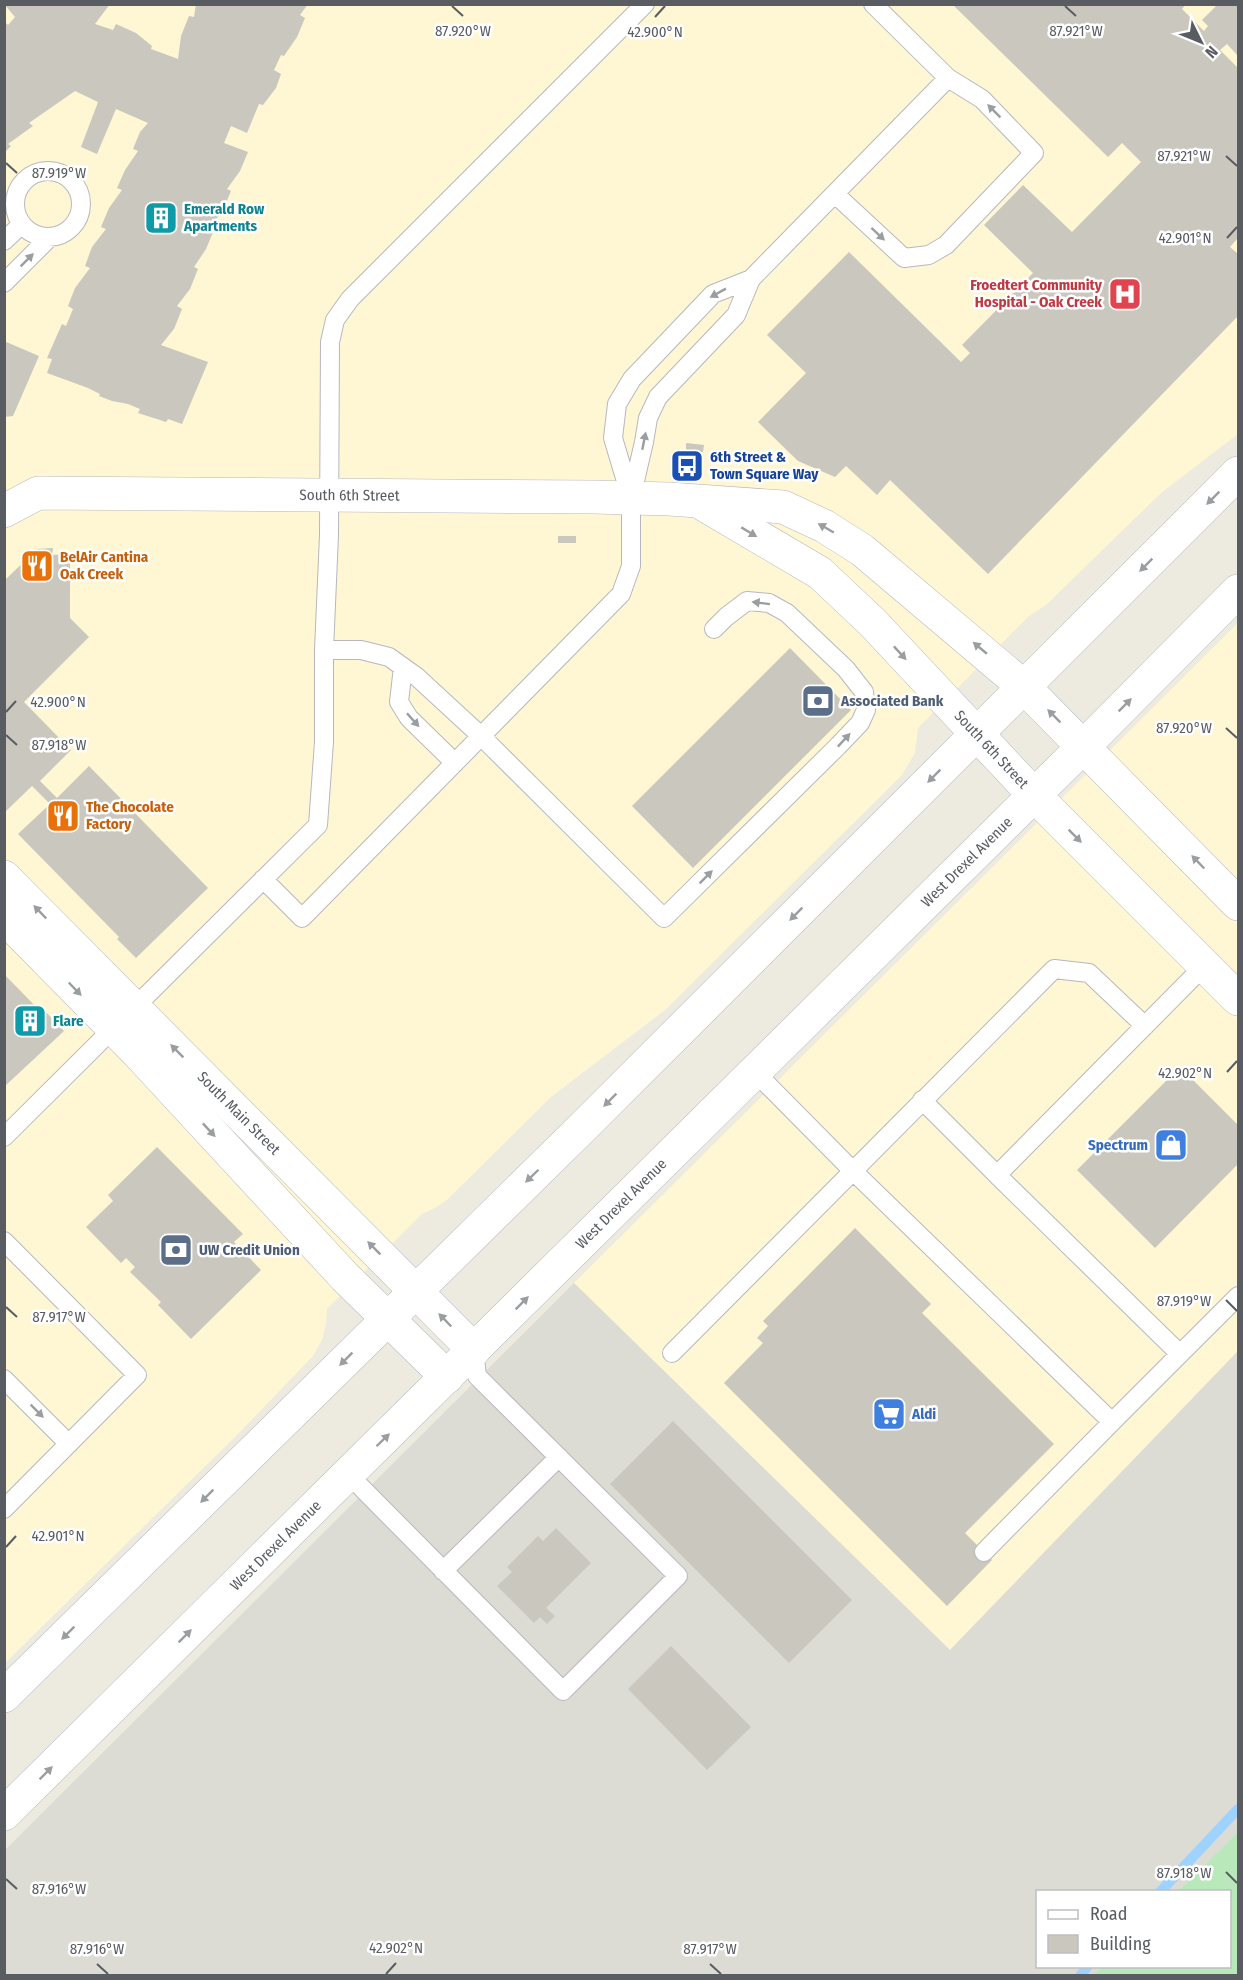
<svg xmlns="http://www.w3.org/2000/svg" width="1243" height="1980" viewBox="0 0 1243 1980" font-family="'Fira Sans Condensed',sans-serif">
<rect width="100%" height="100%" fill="#edebe0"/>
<path fill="#fff6d3" d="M5,5H1238V434L1161,493L1046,605L1029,616L918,728L915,753L902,775L665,1010L551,1097L448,1199L435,1208L422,1214L327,1309L326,1324L322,1340L313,1356L239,1433L5,1663Z
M1238,623V1351L950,1650L574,1283Z"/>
<path fill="#dddcd4" d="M574,1283L950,1650L1238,1351V1832L1178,1891L1038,1892V1966L1102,1967L1093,1975L5,1976V1850Z"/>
<path fill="#b9e8bb" d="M1238,1832V1975H1093L1102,1967L1230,1966V1892L1178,1891Z"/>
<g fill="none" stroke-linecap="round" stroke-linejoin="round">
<path stroke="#9ed2ff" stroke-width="10" d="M1160,1892L1238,1809
M1080,1976L1088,1966"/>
</g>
<path fill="#cac7bf" d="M4,4H110L95,24L113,30L116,24L136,33L152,46L151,49L178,59L181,36L189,16L194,17L196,4H308L300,15L305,18L297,37L284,56L281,55L274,70L281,74L276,88L263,105L259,104L247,133L231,126L224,143L248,152L240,171L227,189L231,191L223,210L210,228L214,230L206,249L194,267L198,269L190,289L177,306L182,309L174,329L161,345L208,362L182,424L168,419L166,422L138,413L140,409L128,404L112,401L99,396L100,394L88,388L47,373L52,359L47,358L62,324L66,326L73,309L68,306L75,288L90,268L85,266L92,247L106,229L101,227L109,208L122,190L117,188L125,170L138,151L133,149L140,132L148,123L116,109L97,154L81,147L98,102L75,91L29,123L33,126L8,144L11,146L4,153V21L8,25L15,17Z
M952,4H1186L1182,9L1204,31L1208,26L1202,20L1217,5H1238V56L1227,44L1220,50L1238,68V238L1230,247L1238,254V316L988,574L890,480L877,495L846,466L835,477L798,461L758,422L806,373L767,335L849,252L961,362L970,353L962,345L1033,273L984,225L1023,185L1072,232L1141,162L1122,143L1108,157Z
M4,341L39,356L13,416L4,417Z
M686,443L704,445L703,452L686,451Z
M558,536H576V543H558Z
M53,548L52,555L70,554V618L89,637L24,702L71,750L40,781L57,798L89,766L208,888L136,958L117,939L119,937L18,834L50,804L32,786L4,813V581L37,549Z
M790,648L851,710L693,868L632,806Z
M4,974L41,1012L44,1010L64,1031L4,1087Z
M1180,1067L1238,1125V1164L1155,1248L1077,1170Z
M157,1147L243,1234L234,1242L261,1270L191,1339L158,1305L161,1302L130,1272L135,1267L126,1258L121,1263L86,1227L113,1201L108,1195Z
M855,1228L931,1304L922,1313L1054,1444L965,1533L992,1560L947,1606L724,1383L763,1343L757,1338L768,1326L763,1321Z
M673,1421L852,1600L789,1663L610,1484Z
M556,1528L591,1563L546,1608L555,1616L547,1624L540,1617L534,1623L497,1586L512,1572L507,1567L538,1536L543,1541Z
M671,1646L751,1727L707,1770L628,1689Z"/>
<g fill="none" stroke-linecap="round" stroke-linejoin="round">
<g stroke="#b6b8be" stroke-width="20">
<path id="service" d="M15 204a33 33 0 1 1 66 0a33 33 0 1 1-66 0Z
M835,194L904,258L929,255L946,245L1034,153L982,99L948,78L873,4
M4,241L22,224
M751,279L948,78
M4,283L50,237
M324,650H361L389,657L417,677L481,736L664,918L838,746L860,723L866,710L864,692L846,669L787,613L769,603L747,601L726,617L714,629
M403,667L399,702L409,718L455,763
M263,879L302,918L621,594L631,566V498L644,442L648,418L658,397L736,315L751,279L713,294L632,379L617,404L613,438L631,498
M1204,966L997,1175L1180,1354L1238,1296
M755,1072L852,1170L1112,1422L1180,1354
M922,1100L997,1175
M4,1137L318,825L324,742V650L329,535L330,342L335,320L350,299L645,4
M4,1241L137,1375L4,1509
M672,1353L1054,969L1089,973L1145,1026
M4,1379L69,1444
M348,1474L563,1691L678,1576L477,1376L474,1350
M984,1552L1112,1422
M443,1571L559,1457"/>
</g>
<g stroke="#b6b8be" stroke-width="34">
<g id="minor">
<path id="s1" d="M4,877L474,1350"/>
<path d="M4,917L137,1052L345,1277L447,1377"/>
</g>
</g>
<g stroke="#b6b8be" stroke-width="34">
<g id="tertiary">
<path id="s2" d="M703,504L820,573L873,623L1034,795L1238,999"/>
<path id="s3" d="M4,511L38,493L593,497L669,499L783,507L824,526L862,550L1024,687L1238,904"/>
<path d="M4,1696L584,1126L1238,473"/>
<path id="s4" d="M4,1814L1084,746L1238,591"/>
</g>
</g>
<use href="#service" stroke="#fff" stroke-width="18"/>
<use href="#minor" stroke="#fff" stroke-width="33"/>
<use href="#tertiary" stroke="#fff" stroke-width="33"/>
</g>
<defs><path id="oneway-solid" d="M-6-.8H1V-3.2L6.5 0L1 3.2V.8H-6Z" transform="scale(1.5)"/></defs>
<g fill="#9b9ea1">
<use href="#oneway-solid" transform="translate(994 111) rotate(-135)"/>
<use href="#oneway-solid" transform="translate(878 234) rotate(43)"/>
<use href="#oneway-solid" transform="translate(27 260) rotate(-45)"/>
<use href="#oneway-solid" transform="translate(718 293) rotate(151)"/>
<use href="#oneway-solid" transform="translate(644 441) rotate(-79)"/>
<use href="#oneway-solid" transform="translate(1213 498) rotate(135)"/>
<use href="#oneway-solid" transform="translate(826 528) rotate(-150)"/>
<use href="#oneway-solid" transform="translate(749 532) rotate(31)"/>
<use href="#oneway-solid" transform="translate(1146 565) rotate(135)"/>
<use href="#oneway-solid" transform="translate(761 603) rotate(-173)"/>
<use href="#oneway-solid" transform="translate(980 648) rotate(-140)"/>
<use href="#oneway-solid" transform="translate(900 653) rotate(47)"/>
<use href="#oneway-solid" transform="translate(1125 705) rotate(-45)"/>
<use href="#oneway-solid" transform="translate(1054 716) rotate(-135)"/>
<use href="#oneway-solid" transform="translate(413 720) rotate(48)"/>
<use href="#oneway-solid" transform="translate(844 740) rotate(-47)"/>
<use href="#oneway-solid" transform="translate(934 776) rotate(135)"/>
<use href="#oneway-solid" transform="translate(1075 836) rotate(45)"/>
<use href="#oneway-solid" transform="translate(1198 862) rotate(-134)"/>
<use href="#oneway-solid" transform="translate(706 877) rotate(-45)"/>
<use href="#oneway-solid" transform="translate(40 912) rotate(-134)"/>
<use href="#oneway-solid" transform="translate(796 914) rotate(135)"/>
<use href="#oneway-solid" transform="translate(75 989) rotate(46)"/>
<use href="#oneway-solid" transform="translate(177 1051) rotate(-135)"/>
<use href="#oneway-solid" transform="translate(610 1100) rotate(135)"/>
<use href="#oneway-solid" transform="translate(209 1130) rotate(47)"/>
<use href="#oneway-solid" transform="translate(532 1176) rotate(136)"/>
<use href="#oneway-solid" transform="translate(374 1248) rotate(-135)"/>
<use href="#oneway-solid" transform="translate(522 1303) rotate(-45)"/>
<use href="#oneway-solid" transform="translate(445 1320) rotate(-134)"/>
<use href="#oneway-solid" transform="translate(346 1359) rotate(135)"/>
<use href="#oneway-solid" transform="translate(37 1411) rotate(45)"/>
<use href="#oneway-solid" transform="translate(383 1440) rotate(-44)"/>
<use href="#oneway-solid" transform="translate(207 1496) rotate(135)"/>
<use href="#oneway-solid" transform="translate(68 1633) rotate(135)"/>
<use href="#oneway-solid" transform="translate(185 1636) rotate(-45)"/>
<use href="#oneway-solid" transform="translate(46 1773) rotate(-45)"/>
</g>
<path fill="none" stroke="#595d62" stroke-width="2" d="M452,6L463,16M1065,6L1076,16M655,17L665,6M1226,156L1237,166M6,163L17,173M1227,238L1237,227M6,712L16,701M1226,728L1237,738M6,735L17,745M1227,1072L1237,1061M1226,1300L1237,1311M6,1307L17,1317M6,1547L16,1536M1226,1872L1237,1883M6,1879L17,1889M97,1964L108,1974M710,1964L721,1974M386,1974L396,1963"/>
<defs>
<g id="building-square" transform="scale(1.725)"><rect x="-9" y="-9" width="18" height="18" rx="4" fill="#0f9aa8" stroke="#fff"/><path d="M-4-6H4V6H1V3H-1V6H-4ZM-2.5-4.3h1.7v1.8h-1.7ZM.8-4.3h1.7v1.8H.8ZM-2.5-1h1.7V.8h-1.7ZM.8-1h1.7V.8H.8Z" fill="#fff"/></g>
<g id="hospital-square" transform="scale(1.725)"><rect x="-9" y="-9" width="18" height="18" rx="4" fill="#e0444e" stroke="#fff"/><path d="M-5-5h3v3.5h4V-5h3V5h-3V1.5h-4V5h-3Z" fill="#fff"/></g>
<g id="bus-square" transform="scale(1.725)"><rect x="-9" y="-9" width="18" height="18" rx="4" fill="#1a4fb4" stroke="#fff"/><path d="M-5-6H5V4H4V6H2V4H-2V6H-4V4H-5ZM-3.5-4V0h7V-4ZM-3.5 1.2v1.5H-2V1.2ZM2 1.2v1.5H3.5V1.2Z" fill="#fff"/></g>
<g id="restaurant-square" transform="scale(1.725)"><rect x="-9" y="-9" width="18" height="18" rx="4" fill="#e8710a" stroke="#fff"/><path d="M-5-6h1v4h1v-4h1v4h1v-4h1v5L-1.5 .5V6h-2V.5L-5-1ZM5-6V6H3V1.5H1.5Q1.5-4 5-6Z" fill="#fff"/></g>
<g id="bank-square" transform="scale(1.725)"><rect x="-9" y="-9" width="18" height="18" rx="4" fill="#5c6f8a" stroke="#fff"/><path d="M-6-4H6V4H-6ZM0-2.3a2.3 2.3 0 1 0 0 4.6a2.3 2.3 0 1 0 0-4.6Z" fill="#fff"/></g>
<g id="shop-square" transform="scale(1.725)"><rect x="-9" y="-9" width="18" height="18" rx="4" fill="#3f7fe0" stroke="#fff"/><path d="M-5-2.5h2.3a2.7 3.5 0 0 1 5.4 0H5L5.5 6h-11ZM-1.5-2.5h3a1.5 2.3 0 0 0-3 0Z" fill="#fff"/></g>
<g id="supermarket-square" transform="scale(1.725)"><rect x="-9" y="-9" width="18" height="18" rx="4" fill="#3f7fe0" stroke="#fff"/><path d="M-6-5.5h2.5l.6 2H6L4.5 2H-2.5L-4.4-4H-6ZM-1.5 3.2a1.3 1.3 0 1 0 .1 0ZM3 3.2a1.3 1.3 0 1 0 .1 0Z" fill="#fff"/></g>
</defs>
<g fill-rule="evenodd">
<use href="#building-square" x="161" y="218"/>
<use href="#hospital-square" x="1125" y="294"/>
<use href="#bus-square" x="687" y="466"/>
<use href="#restaurant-square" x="37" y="566"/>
<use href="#bank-square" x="818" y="701"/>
<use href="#restaurant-square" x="63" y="816"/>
<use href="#building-square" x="30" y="1021"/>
<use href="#shop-square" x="1171" y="1145"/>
<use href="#bank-square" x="176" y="1250"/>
<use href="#supermarket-square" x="889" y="1414"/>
</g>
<g text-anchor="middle" stroke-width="5" stroke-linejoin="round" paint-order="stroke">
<g font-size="15" font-weight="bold" fill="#0d838f" stroke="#fff" text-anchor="start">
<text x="184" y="214">Emerald Row<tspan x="184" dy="17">Apartments</tspan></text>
<text x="53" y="1026">Flare</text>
</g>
<g font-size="15" font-weight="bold" fill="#be3a42" stroke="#fff" text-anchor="end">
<text x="1102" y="290">Froedtert Community<tspan x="1102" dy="17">Hospital - Oak Creek</tspan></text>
</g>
<g font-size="15" font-weight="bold" fill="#164399" stroke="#fff" text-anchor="start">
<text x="710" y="462">6th Street &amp;<tspan x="710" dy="17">Town Square Way</tspan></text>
</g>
<g font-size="15" fill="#595d62" stroke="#fff">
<text dy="5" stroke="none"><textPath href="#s3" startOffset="350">South 6th Street</textPath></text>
<text dy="5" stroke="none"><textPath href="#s2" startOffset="382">South 6th Street</textPath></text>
<text dy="5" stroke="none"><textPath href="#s4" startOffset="1354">West Drexel Avenue</textPath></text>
<text dy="5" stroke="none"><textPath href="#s1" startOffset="333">South Main Street</textPath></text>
<text dy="5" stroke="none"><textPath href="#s4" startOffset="868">West Drexel Avenue</textPath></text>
<text dy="5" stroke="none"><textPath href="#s4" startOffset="382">West Drexel Avenue</textPath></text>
</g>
<g font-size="15" font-weight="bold" fill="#c56008" stroke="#fff" text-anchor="start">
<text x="60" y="562">BelAir Cantina<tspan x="60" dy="17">Oak Creek</tspan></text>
<text x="86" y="812">The Chocolate<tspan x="86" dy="17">Factory</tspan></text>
</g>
<g font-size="15" font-weight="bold" fill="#4e5e75" stroke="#fff" text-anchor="start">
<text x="841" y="706">Associated Bank</text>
<text x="199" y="1255">UW Credit Union</text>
</g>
<g font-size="15" font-weight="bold" fill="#366cbe" stroke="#fff" text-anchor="end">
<text x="1148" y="1150">Spectrum</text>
<text x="912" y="1419" text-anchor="start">Aldi</text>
</g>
</g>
<g font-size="15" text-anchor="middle" fill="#595d62" stroke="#fff" stroke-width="5" stroke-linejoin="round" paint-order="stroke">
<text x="463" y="36">87.920°W</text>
<text x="1076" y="36">87.921°W</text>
<text x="655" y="37">42.900°N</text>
<text x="1184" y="161">87.921°W</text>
<text x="59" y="178">87.919°W</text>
<text x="1185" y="243">42.901°N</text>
<text x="58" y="707">42.900°N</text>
<text x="1184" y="733">87.920°W</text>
<text x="59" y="750">87.918°W</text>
<text x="1185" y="1078">42.902°N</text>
<text x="1184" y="1306">87.919°W</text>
<text x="59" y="1322">87.917°W</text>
<text x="58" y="1541">42.901°N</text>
<text x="1184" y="1878">87.918°W</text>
<text x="59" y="1894">87.916°W</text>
<text x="396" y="1953">42.902°N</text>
<text x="97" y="1954">87.916°W</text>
<text x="710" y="1954">87.917°W</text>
</g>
<rect width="1243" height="1980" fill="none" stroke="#595d62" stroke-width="12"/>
<rect x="1036" y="1890" width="195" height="78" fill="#ffffff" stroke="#bdbec0" stroke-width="1.5"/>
<rect x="1048" y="1910" width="30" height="9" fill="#ffffff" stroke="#bdbec0" stroke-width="1.5"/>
<text x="1090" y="1920" font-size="18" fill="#595d62">Road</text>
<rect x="1048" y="1935" width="30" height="18" fill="#cac7bf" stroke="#bdbec0" stroke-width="1.5"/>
<text x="1090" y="1950" font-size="18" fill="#595d62">Building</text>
<g transform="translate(1201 42) rotate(133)" stroke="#ffffff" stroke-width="4.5" paint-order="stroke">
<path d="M0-4.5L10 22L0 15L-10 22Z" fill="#595d62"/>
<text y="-9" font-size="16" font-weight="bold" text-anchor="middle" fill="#595d62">N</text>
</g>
</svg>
